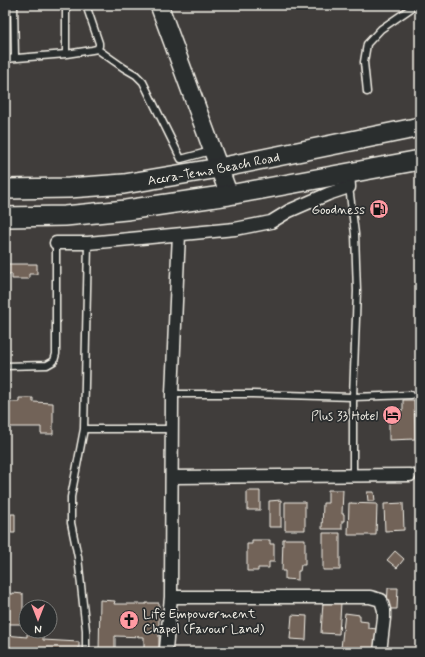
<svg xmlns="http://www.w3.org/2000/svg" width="425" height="657" viewBox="0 0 425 657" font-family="Mynerve,sans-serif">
<rect width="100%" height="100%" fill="#403d3b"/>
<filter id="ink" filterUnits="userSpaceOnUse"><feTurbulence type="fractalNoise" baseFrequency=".025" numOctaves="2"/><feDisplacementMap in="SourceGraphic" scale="8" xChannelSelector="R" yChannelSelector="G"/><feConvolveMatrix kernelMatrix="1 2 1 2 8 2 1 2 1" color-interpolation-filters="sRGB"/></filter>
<g filter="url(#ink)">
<path fill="#726358" stroke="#f4f1e8" d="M5,264H37V274H29V279H12V274H5Z
M19,398H33V402L53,403V434H41V427H5V402H19Z
M403,400H414L415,439L389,440V410H403Z
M328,490H343L342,514H344V521H342V529H322L323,503H328Z
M247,491H260V510H247Z
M367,492H374L375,501H368Z
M281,500V527H269V501Z
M285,502H305V530H285Z
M349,503L377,504L376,535H348Z
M403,503L404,530L385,531L384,504Z
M11,514H15V533H11Z
M323,533H340V570H323Z
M283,539H305V565H301L300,571H298V580L285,579V571H282Z
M252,540H270V544H274V562H269V568H258V571H247V544H252Z
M395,551L404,559L397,568L387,560Z
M388,588H398L397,609H387Z
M13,593L23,594V624H5V594H13Z
M100,600L115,601L114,604H146V603H159V652H144V637L115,636V652H99Z
M323,602L341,603L339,634L321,633Z
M345,613L360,615V621L368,622V628L377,629L374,652L341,648Z
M292,615L307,616L306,640L290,639Z
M27,634L43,635V640L79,642V652H5V635L27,637Z"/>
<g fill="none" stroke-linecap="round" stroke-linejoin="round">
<g stroke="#f4f1e8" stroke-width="9">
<path id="lane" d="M14,5L15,58
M97,49L124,68L136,75L143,82L181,159L211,151
M66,54V5
M5,59L66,54L92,50L97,49L99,46V43L86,5
M367,92L364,62L367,44L381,29L410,9L413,5
M349,187L355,234L357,291L353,397V475
M5,366L47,365L54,361L56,354V243
M172,394H252L353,397L411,395
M84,429H172
M86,652V630L83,604L78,557L71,523V497L84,429L88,243"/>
</g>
<g stroke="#f4f1e8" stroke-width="15">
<path id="street" d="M56,243H88L235,229L271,222L289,211L328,194L349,187L348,173
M172,477L410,475
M171,597H370L381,600L384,610V618L380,652
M167,652L166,649L171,597L172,394L178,255L179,235"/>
</g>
<g stroke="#f4f1e8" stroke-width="20">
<path id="secondary" d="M159,5L229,195"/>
</g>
<g stroke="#f4f1e8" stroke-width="22">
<g id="primary">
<path id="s1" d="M5,189L69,188L124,184L219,168L420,127"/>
<path d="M5,217L65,216L126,210L229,195L420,160"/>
</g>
</g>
<use href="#lane" stroke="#2a2d2e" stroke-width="6"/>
<use href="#street" stroke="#2a2d2e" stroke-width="12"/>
<use href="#secondary" stroke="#2a2d2e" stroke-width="17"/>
<use href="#primary" stroke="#2a2d2e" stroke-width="19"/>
</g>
</g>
<defs>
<g id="fuel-disc" transform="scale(1)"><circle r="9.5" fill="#ff9aa2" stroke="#2a2d2e"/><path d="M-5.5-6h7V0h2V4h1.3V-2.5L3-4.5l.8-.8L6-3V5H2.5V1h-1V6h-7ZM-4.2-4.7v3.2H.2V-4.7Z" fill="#111"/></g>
<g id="hotel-disc" transform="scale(1)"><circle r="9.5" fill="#ff9aa2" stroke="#2a2d2e"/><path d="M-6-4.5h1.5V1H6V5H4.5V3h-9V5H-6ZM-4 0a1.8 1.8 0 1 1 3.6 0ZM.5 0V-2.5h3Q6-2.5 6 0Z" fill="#111"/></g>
<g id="church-disc" transform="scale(1)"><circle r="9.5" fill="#ff9aa2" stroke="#2a2d2e"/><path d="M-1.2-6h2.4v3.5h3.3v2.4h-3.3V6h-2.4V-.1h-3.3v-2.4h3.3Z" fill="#111"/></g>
</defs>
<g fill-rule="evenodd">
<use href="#fuel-disc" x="379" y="209"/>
<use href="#hotel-disc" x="392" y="415"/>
<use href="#church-disc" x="129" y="620"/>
</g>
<g text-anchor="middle" stroke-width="3.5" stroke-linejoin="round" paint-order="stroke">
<g font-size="13" fill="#f4f1e8" stroke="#2a2d2e">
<text dy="5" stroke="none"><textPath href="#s1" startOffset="210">Accra-Tema Beach Road</textPath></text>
</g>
<g font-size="13" fill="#f4f1e8" stroke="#2a2d2e" text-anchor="end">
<text x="365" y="214">Goodness</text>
<text x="378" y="420">Plus 33 Hotel</text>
<text x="143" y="618" text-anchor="start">Life Empowerment<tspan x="143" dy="15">Chapel (Favour Land)</tspan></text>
</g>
</g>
<rect width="425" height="657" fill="none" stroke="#2a2d2e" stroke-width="20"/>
<rect x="10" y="10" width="405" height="637" fill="none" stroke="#f4f1e8" stroke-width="1.5" filter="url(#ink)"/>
<g transform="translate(38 619) rotate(180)"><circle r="19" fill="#2a2d2e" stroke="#7b7b78"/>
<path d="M0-3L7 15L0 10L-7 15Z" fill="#ff9aa2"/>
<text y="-6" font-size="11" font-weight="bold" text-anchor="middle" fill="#f4f1e8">N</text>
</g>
</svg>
